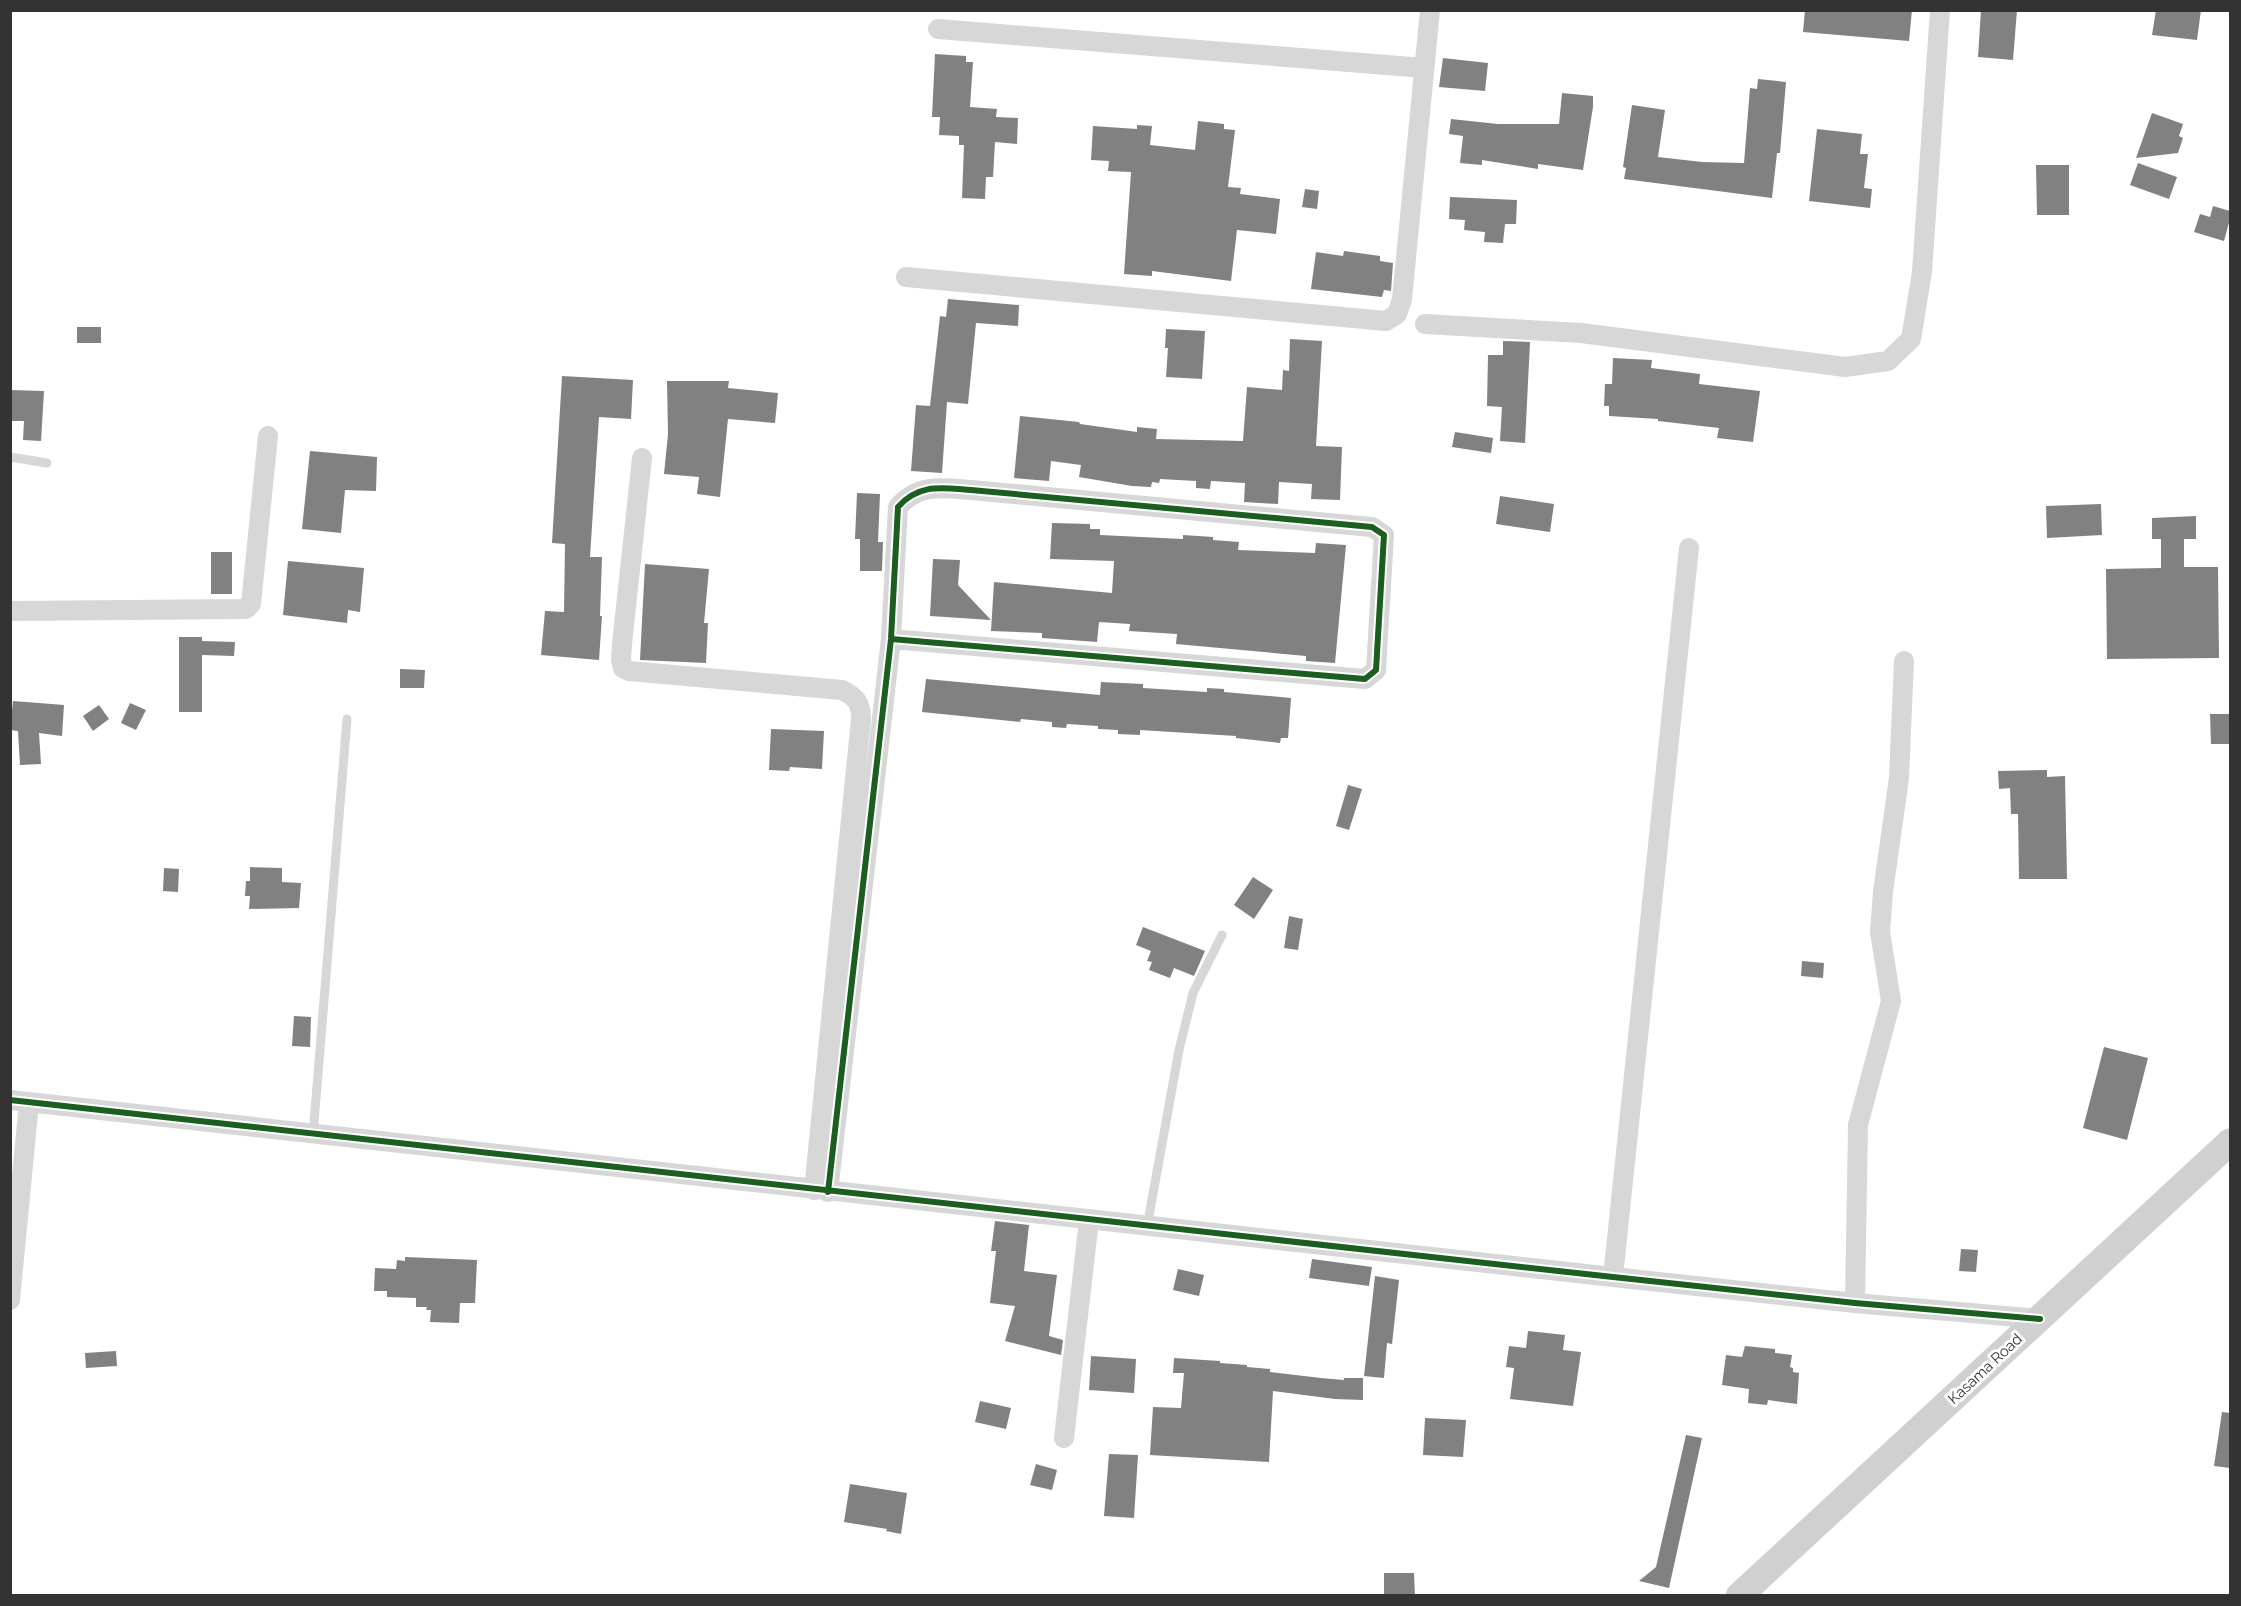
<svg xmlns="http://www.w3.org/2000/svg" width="2241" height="1606" viewBox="0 0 2241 1606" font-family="Raleway,sans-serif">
<rect width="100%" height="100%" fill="#fff"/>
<path fill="#818181" d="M1805,10H1912L1909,41L1803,32Z
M1981,10H2017L2013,60L1978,57Z
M2156,10H2201L2197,40L2152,35Z
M935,54L966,56V62H973L970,107L997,109L996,117L1018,118L1017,144L995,142L993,177H986L985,199L962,198L964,145H959V136L939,135L940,117H932Z
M1443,58L1488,63L1485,91L1439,87Z
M1758,79L1786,82L1780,153H1777L1772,198L1624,179L1626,168L1623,167L1632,105L1665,110L1658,157L1702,162L1744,163L1750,88L1757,89Z
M1562,93L1593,96V107L1583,170L1538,164V169L1482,160V165L1460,163L1463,136L1449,134L1451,119L1498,124H1559Z
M2152,113L2183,124L2179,136L2183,138L2178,153L2136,158Z
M1198,121L1224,124V129L1235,130L1228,187L1241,188L1240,194L1280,199L1276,234L1237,230L1231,281L1152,271V276L1124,274L1131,172L1108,171L1109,161L1091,160L1093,126L1137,129V125L1152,126L1150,145L1195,150Z
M1817,129L1862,134L1860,154H1868L1864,188L1872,189L1870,208L1809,201Z
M2138,163L2177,177L2169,199L2130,185Z
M2036,165H2069V215H2037Z
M1305,189L1319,191L1317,209L1302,207Z
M1450,197L1517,200L1516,224H1505L1503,243L1484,242L1485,232L1464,230L1465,220L1449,219Z
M2213,206L2230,211V219L2224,241L2194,232L2200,214L2210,217Z
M1344,251L1380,256V261L1393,263L1391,291L1384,290L1382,297L1311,289L1316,252L1343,256Z
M948,299L1019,305L1018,326L976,323L968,404L947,402L942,473L911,471L916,405L930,406L940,316L946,317Z
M77,327H101V343H77Z
M1166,329L1205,331L1202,379L1166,377L1168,348H1165Z
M1290,339L1322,341L1316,446L1342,447L1340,500L1311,499L1312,484L1279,482L1278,504L1244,502L1245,483L1211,481L1210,489L1196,488V481L1160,479L1159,483L1152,482L1151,487L1132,486L1079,477L1081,465L1051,461L1049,481L1014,478L1020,416L1079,422L1080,424L1137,432V427L1157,429L1156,439L1243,441L1247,387L1282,390L1283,370L1289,371Z
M1503,341L1530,342L1525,443L1500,441L1502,407L1487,406L1488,355H1503Z
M1613,358L1652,360L1651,368L1700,374L1699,384L1760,391L1753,442L1717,438L1719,428L1658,421V419L1609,416V406H1604L1605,384H1612Z
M562,376L633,380L631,419L599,417L590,557H602L600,616H602L599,660L541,655L545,611L564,612L565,544L552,543Z
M667,381H729L728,388L778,393L775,423L728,419L720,497L697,494L699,477L664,474L668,434Z
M10,390L44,391L41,441L23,440L24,421H10Z
M1455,432L1493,438L1491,453L1452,447Z
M310,451L377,457L376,491L345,490L341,533L302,529Z
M857,493L880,494L878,542H883L882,571H860V539H855Z
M1500,496L1554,504L1550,532L1496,524Z
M2101,504L2102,535L2047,538L2046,506Z
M2196,516V539H2184V567H2218L2219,658L2107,659L2106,569L2161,568V539H2152V518Z
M1052,523L1090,524V529H1100V535L1183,539V535L1213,537V540L1239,542L1238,550L1315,553L1316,543L1346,545L1335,663L1306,661V656L1176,644L1177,634L1129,631L1130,624L1099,622L1097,642L1042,638V633L991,631L994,582L1112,593L1114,561L1050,559Z
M211,552H232V594H211Z
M933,559L960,560L958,585L991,620L930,616Z
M288,561L364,568L360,612L348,610L347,623L283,615Z
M645,564L709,569L704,623H708L706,663L640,660Z
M179,637H202V641L235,642L234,656L202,655V712H179Z
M400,669L425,670L424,688H400Z
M926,679L1100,695L1101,682L1143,684V688L1207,692V688L1224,689V692L1291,698L1288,738H1281L1280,743L1236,738V736L1140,730V735L1118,734V730L1098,729V726L1067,724L1066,728L1052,727V722L1021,719L1020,722L922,712Z
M13,701L64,705L62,736L39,733L41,764L20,765L18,731L10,730Z
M130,703L146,710L136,730L121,723Z
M99,705L109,719L93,731L83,716Z
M2210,714H2230V744H2211Z
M771,729L824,731L822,769L790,767L789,771L769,770Z
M2047,770V777L2065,776L2067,879H2019L2018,814H2011L2010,788L1999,789L1998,771Z
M1348,785L1362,789L1349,830L1336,826Z
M250,867L282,868V882L301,883L299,908L249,909L250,896H245L246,881H250Z
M164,868L179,869L178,892L163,891Z
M1253,877L1273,890L1254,919L1234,905Z
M1289,916L1303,919L1298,950L1284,948Z
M1143,927L1205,951L1194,976L1174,968L1170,978L1149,970L1152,962L1147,961L1151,951L1136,945Z
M1802,961L1824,963L1823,978L1801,976Z
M294,1016L311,1017L310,1047L292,1046Z
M2104,1047L2148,1058L2127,1140L2083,1128Z
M995,1221L1029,1225L1024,1271L1057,1275L1049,1336L1063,1340L1061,1355L1005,1341L1015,1306L990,1303L996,1251H991Z
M1961,1249L1978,1250L1976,1272L1959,1271Z
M405,1257L477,1260L475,1303H460L459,1323L430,1322L431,1310H426L427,1307H416V1298L387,1297V1291H374L375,1268L396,1269L397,1260L405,1261Z
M1312,1259L1372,1267L1369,1286L1309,1278Z
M1178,1269L1204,1275L1199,1296L1173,1290Z
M1375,1276L1399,1280L1392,1344L1387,1343L1384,1378L1364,1376Z
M1528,1331L1565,1335L1563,1350L1581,1352L1573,1406L1510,1399L1514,1368L1506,1367L1509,1346L1526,1348Z
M1745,1346L1775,1349V1353L1792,1355L1790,1367L1793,1368V1372L1799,1373L1797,1404L1768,1400L1767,1405L1748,1403L1749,1389L1722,1385L1726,1355L1742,1357Z
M116,1351L117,1366L86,1368L85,1353Z
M1091,1356L1136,1359L1134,1393L1089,1390Z
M1174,1358L1220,1361V1363L1247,1365V1367L1270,1369V1372L1321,1378L1344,1380V1378H1363V1400L1335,1399L1273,1391L1269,1462L1150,1455L1153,1407L1181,1408L1184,1373H1173Z
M980,1401L1011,1408L1006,1429L975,1422Z
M2222,1412L2230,1413V1468L2214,1466Z
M1425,1418L1466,1420L1463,1457L1423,1455Z
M1686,1435L1702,1438L1669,1588L1639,1581L1656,1567Z
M1109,1454L1138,1455L1134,1518L1104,1516Z
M1036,1464L1057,1470L1052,1490L1030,1485Z
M850,1484L907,1493L901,1534L886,1531L887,1529L844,1522Z
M1384,1573H1414L1415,1596H1384Z"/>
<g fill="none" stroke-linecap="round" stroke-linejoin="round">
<path stroke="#d7d7d7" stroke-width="9" d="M10,457L47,463
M313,1135L347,719
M1147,1227L1179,1050L1193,993L1222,935"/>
<path stroke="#d7d7d7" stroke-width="20" d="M938,29L1424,68
M906,277L1386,321L1397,314L1402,299L1430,10
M1425,324L1581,333L1845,367L1888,361L1911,339L1922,272L1940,10
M642,458L622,644L621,660L623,668L629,671L842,690C856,697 861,703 861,719L814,1190
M10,611L246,609L251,604L268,436
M10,1100L1613,1277L1855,1303L2040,1319
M828,1192L891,639L898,507C919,483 942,488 971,490L1372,527L1384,535L1376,670L1365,679L891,639
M1613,1277L1689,548
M10,1300L29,1103
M1855,1303L1858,1125L1891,1001L1880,932L1883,892L1899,778L1904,661
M1064,1438L1089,1220"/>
<path stroke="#d0d0d0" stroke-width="27" d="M1739,1596L2230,1142"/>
<g stroke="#fff" stroke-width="10">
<path id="cycleway" d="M10,1100L1613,1277L1855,1303L2040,1319
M828,1192L891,639L898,507C919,483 942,488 971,490L1372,527L1384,535L1376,670L1365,679L891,639"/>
</g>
<use href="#cycleway" stroke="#1b5e20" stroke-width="6"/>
</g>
<g text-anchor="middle" stroke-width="6" stroke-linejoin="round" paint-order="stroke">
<g font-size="15" fill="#333" stroke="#fff">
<text transform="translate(1985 1369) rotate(-43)" y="5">Kasama Road</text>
</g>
</g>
<rect width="2241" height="1606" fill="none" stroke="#333333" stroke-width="24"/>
</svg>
